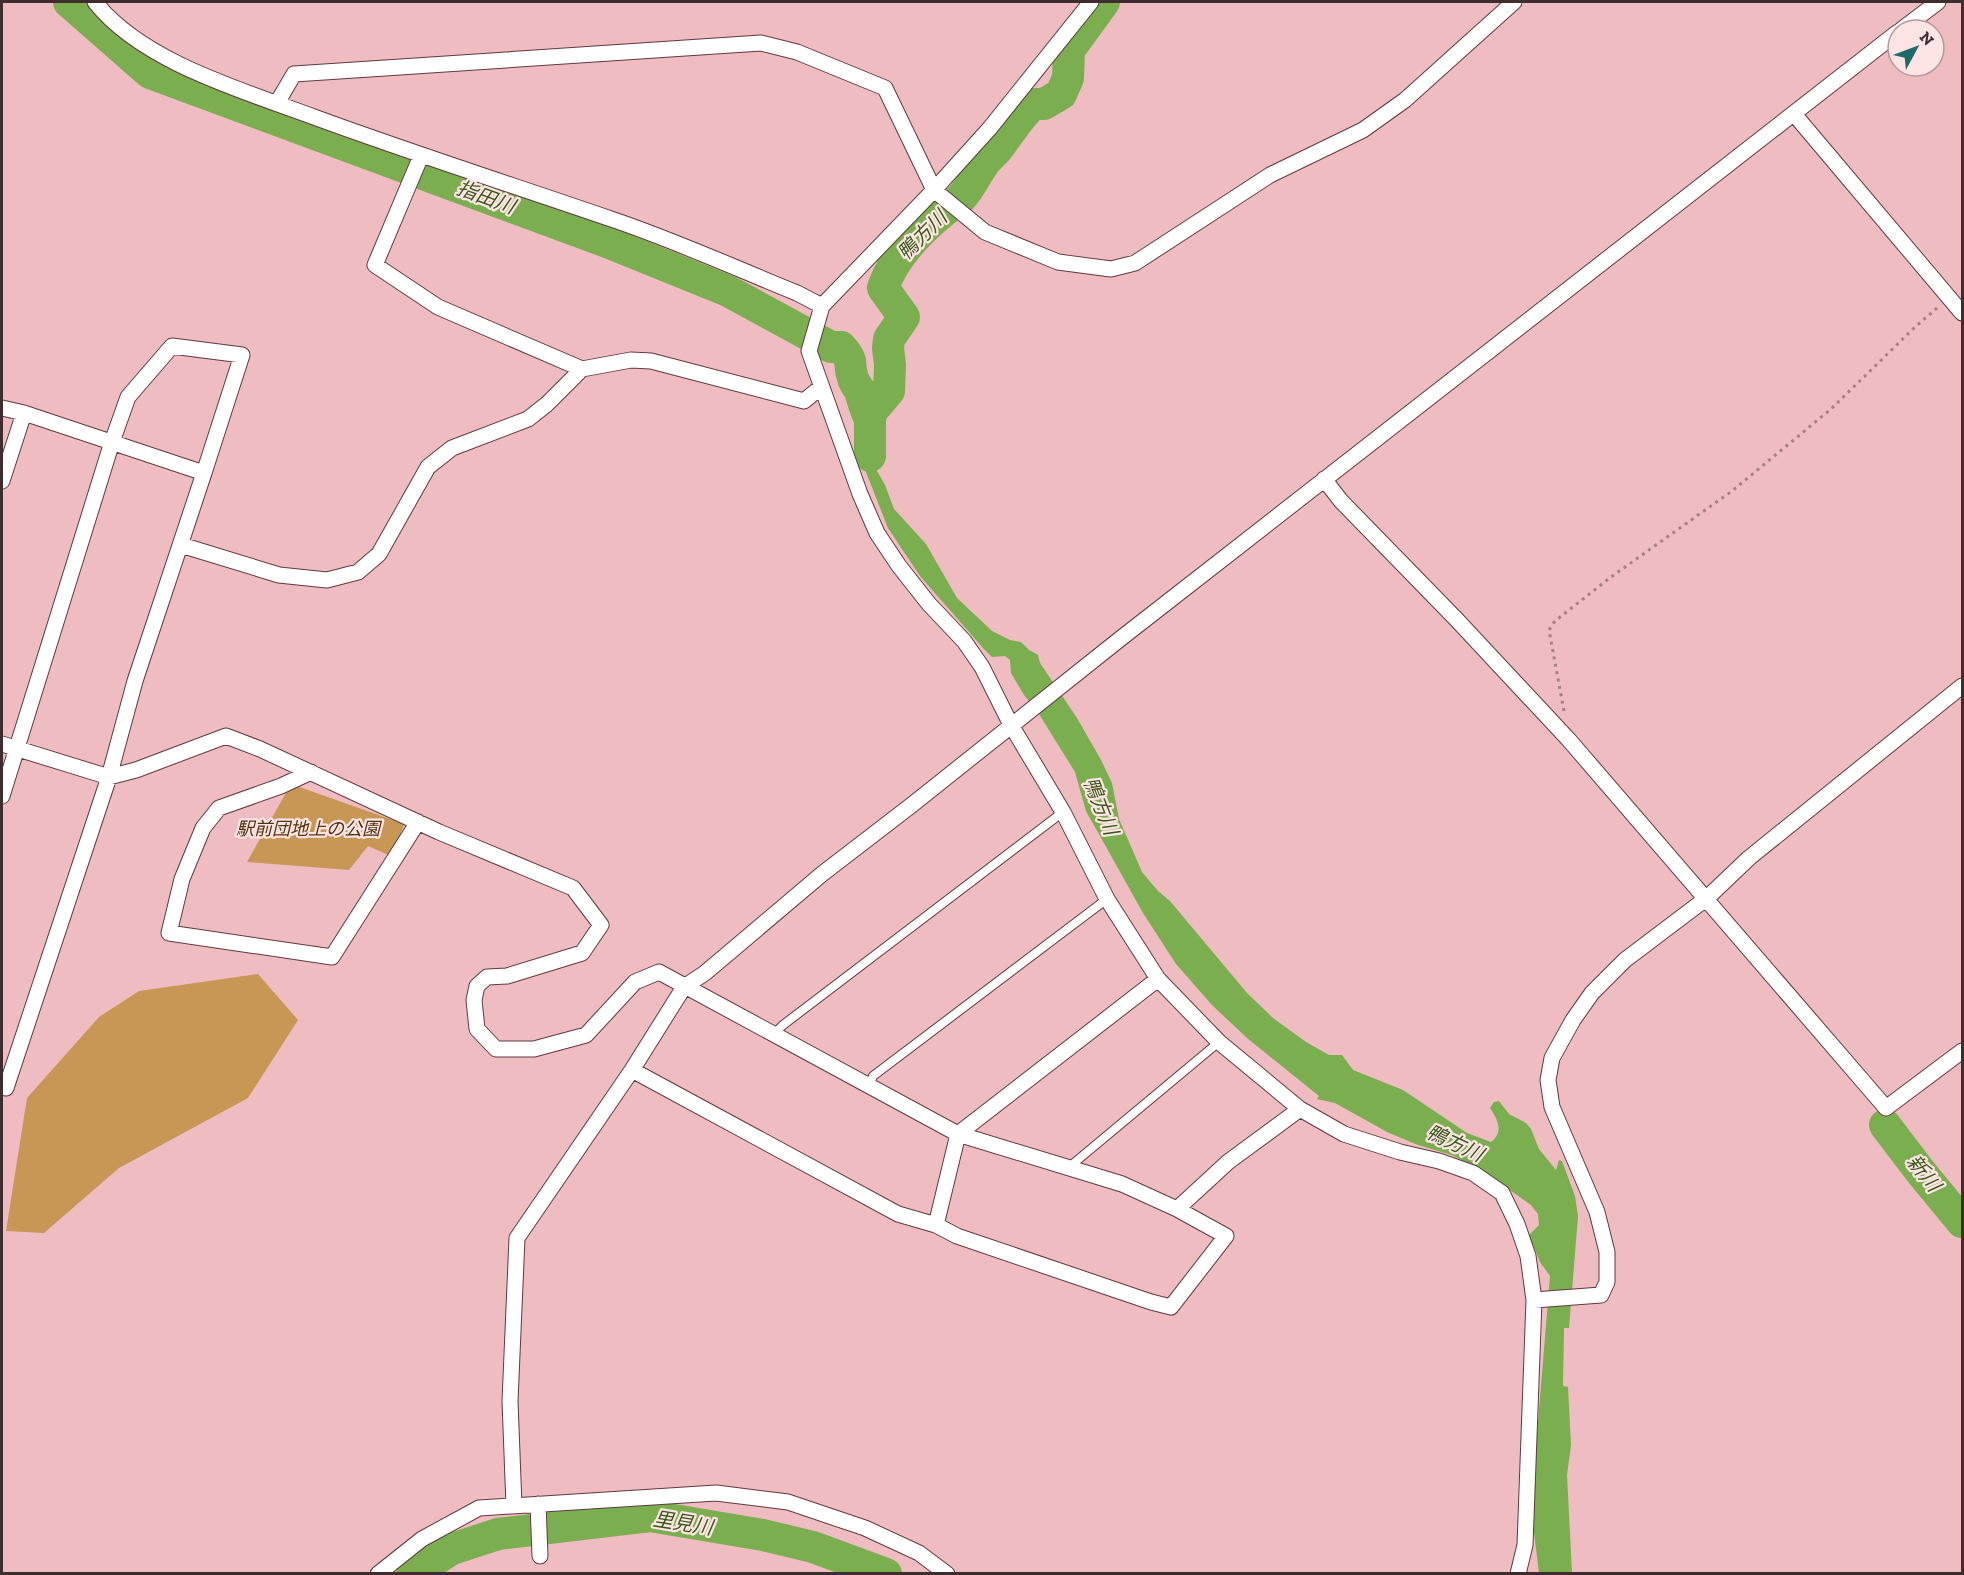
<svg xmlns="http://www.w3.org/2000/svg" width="1964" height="1575" viewBox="0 0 1964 1575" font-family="'Zilla Slab','Noto Sans JP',serif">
<rect width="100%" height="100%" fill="#eebcc1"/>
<path fill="#c89756" d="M291,784L404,824L393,857L368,846L349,870L247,862Z
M258,974L298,1020L248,1098L119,1168L44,1233L6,1231L27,1098L99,1017L139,991Z"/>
<path fill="#7bae4f" d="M878,412L875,429L878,447L875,462L877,471L885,485L894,509L926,544L957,598L992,631L1010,640L1021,642L1029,650L1038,655L1040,663L1077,718L1101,760L1112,783L1119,819L1142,872L1158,891L1170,901L1247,993L1273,1018L1306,1042L1329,1055H1342L1353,1070L1403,1090L1467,1133L1491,1142C1504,1132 1498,1120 1490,1108L1494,1102L1499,1101L1509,1114L1526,1123L1531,1129L1539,1149L1556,1170L1559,1160L1562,1161L1575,1196L1578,1216L1569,1328H1564L1563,1386L1568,1387L1571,1445L1567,1475L1572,1573H1539L1531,1508L1550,1276L1540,1262L1529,1235L1539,1225L1538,1214L1531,1205L1486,1173L1452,1155L1418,1145L1387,1132L1335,1103L1317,1099L1319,1096L1247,1038L1212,1005L1176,964L1143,913L1086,811L1075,772L1039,714L1024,695L1011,673L1010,660L1005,656L992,657L983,648L920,576L888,528L864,467L866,452L863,413Z"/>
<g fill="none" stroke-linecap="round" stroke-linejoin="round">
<path stroke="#7bae4f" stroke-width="32" d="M69,2L150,73L607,242L728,291L831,347H841C856,364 847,362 853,378C854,383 858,387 860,391C863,401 865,410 870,419
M870,456V419L872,411L889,391L890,365L888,348L889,339L904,317L883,288C894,256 919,231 945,210C950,206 956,203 960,199C970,189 975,176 983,165C987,158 994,154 998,148C1011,132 1017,119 1033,104H1044L1061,94L1068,78L1069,50L1104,2
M1885,1125L1920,1171L1962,1222
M412,1574L452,1549L498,1534L650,1516L763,1535L813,1547L886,1574"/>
<g stroke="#61393e" stroke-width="10">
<path id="service" d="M773,1035L783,1025L1063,812
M869,1086L873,1076L1107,899
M1068,1168L1219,1042"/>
</g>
<g stroke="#61393e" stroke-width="17">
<path id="minor" d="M95,2C142,62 244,91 314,117C412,153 512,185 611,219C674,240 735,268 797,293L822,306
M1091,2L990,128L934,190L822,306L809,351L860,494L877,533L899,566L929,604L964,641L982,667L1011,725L1063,812L1107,899L1158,979L1219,1042L1300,1109L1228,1162L1177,1209
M1901,30L1938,2
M277,103L294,74L761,43L797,52L885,88L934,190L985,232L1058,262L1111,269L1135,263L1270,175L1363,130L1405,100L1514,2
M1794,114L1962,313
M421,156L375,265L438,307L582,369L631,360L651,361L804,401L821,387
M2,408L24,413L204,473L135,681L109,777L6,1088L2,1087
M1324,479L1341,501L1457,620L1569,740L1886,1108L1962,1051
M2,481L24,413
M181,545L279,575L327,580L358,572L379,554L428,467L452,448L528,419L547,404L582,369
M2,744L109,777L136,770L226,736L260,749L439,832L573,888L601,925L582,953L507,976L487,977L477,986L474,1000L477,1029L496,1049H534L586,1035L635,982L659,972L958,1134L1122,1184L1177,1209L1226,1236L1171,1307L1151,1302L957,1236L936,1225L898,1214L632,1070
M311,772L281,786L219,808L203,828L182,879L169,933L332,957L418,822
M2,796L112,442L128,397L172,346L242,355L204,473
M1300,1109L1344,1134L1400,1152L1439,1161L1473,1173L1502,1193L1517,1224L1528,1256L1534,1300L1525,1545L1518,1574
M936,1225L958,1134L1158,979
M1534,1300L1601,1295L1607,1282V1252L1597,1212L1552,1107L1548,1080L1552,1058L1573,1020L1592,993L1625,960L1707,898L1749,858L1962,686
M538,1504L540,1556
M514,1506L510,1401L517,1238L632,1070L684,987L705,973L822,874L913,804L1120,639L1898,32
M378,1574L422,1539L479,1508L716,1493L788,1502L865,1528L919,1553L947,1574"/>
</g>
<path stroke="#a68185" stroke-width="3" stroke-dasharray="3 4.5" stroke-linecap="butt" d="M1564,711L1549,630L1555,621L1611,577L1732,491L1831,409L1914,328L1937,308"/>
<use href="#service" stroke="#fff" stroke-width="8"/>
<use href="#minor" stroke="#fff" stroke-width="15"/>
</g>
<g text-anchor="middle" stroke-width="4.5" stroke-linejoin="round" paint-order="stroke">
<g font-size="18" font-style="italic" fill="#50340b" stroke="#ffe4e6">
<text x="308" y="835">駅前団地上の公園</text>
</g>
<g font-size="20" font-style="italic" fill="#395a19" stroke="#ffe4e6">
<text transform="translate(486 197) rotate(20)" y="7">指田川</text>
<text transform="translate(922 235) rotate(-45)" y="7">鴨方川</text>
<text transform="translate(1101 806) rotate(68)" y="7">鴨方川</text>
<text transform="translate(1455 1143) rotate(25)" y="7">鴨方川</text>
<text transform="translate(1924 1173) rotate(51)" y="7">新川</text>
<text transform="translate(683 1523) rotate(9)" y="7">里見川</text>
</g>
</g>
<rect width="1964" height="1575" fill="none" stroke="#3f2c2e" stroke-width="6"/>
<g transform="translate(1916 48) rotate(49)"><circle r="28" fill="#ffe4e6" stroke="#b29a9c" stroke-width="1.5"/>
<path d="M0-4.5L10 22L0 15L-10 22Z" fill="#1e6a69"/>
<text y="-9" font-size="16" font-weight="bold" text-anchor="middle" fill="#3f2c2e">N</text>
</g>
</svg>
